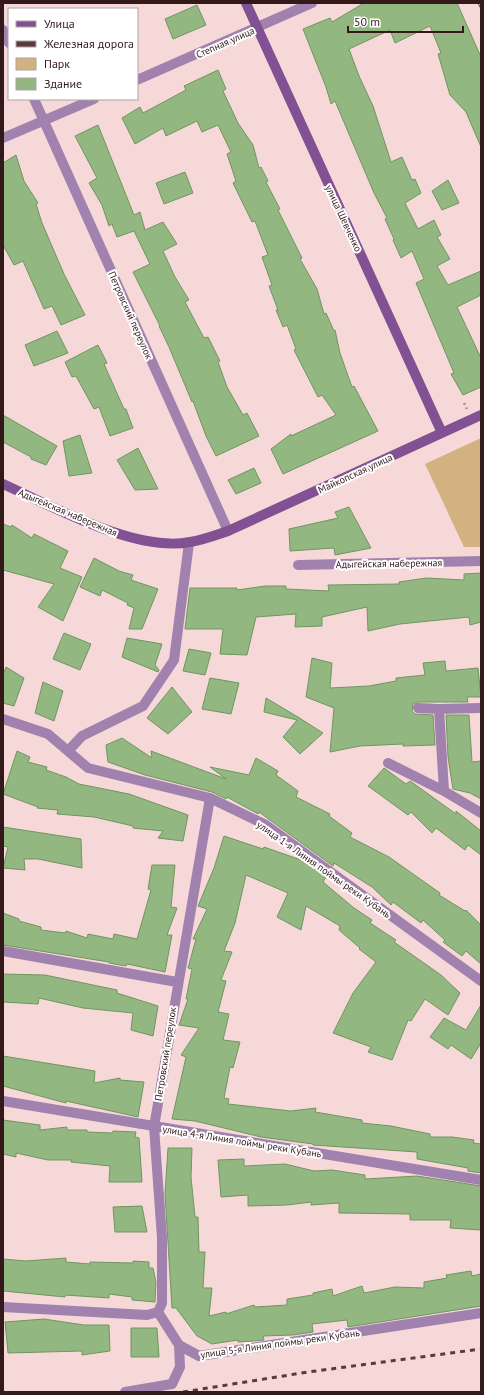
<svg xmlns="http://www.w3.org/2000/svg" width="484" height="1395" viewBox="0 0 484 1395" font-family="'PT Sans',sans-serif">
<rect width="100%" height="100%" fill="#f7d8d9"/>
<path fill="#d3b180" d="M481,438V547H464L425,464Z"/>
<path fill="#92b781" stroke="#719560" d="M364,3H457L481,57V147L466,112L450,95L438,54L441,53L430,26L395,43L390,30L349,49L359,76L373,106L391,162L402,157L412,180L415,179L421,193L405,203L418,229L434,220L441,235L437,237L450,259L437,266L448,285L481,271V295L457,307L481,358V387L463,395L451,374L454,373L416,283L424,279L412,251L401,258L393,240L394,239L385,219L387,218L374,193L335,101L331,104L326,87L303,29L330,18L332,22Z
M197,5L206,25L173,39L165,19Z
M218,70L226,89L223,91L238,123L253,145L259,168L261,167L268,181L266,182L280,209L278,210L302,258L300,259L317,289L324,314L326,313L334,331L335,330L340,353L352,387L354,386L378,431L283,474L271,449L291,434V436L336,415L322,395L318,397L294,350L296,349L287,325L283,327L276,310H278L269,286L272,285L262,257L268,255L255,221L252,222L233,183L236,181L227,154L231,152L218,125L202,132L197,121L166,136L163,128L135,144L122,118L140,107L143,113L186,90L184,86Z
M98,125L134,215L140,212L145,230L163,222L177,244L163,251L175,277L189,300L185,302L204,338L208,337L220,361L218,362L227,387L243,415L247,413L259,436L216,456L206,436L193,401L192,402L169,347L159,326H160L133,272L150,264L134,231L117,237L112,224L109,226L102,205L89,183L97,178L75,136Z
M16,155L24,181L38,203L36,204L42,223L64,274L85,315L61,325L52,306L44,309L23,261L14,265L3,245V163Z
M185,172L193,193L164,204L156,183Z
M448,180L459,203L442,210L432,191Z
M57,331L68,353L34,366L25,345Z
M98,345L107,363L104,364L124,409H126L133,428L110,436L99,407L94,409L76,376L72,377L65,362Z
M3,415L57,446L46,465L31,459V457L3,442Z
M80,435L92,473L69,476L63,441Z
M138,448L158,489L135,490L117,460Z
M254,468L261,483L236,494L228,480Z
M349,507L371,548L335,555L334,548L290,551L289,529L338,518L335,512Z
M3,524L11,527L12,525L32,538L34,534L68,551L60,568L82,577L63,621L38,607L54,584L3,570Z
M94,558L119,571L133,575L131,580L158,589L142,629H129L134,608L127,605L128,603L102,590L100,596L80,587Z
M481,573V622L470,625L469,617L400,624L368,631L367,607L322,617V626L295,627L296,614L256,617L247,655L220,654L223,629H185L190,588H237V590L265,586H286V589L329,591L328,585L399,584V582L426,578L464,580V574Z
M64,633L91,644L80,670L53,659Z
M127,638L162,644L155,665L159,670L158,672L122,657Z
M189,649L211,653L205,675L183,671Z
M312,658L332,663L330,688L369,686L396,681V678L425,675L423,663L445,661L446,671L478,668L481,697H467L468,702H418L413,704L412,711L415,714L433,715L435,745L403,746V744L360,746L330,752L334,708L306,697Z
M6,667L24,678L14,706L3,703V675Z
M210,678L239,683L231,714L202,709Z
M43,682L63,691L54,721L35,713Z
M172,687L192,712L168,734L147,718Z
M266,698L298,717L323,733L300,754L283,737L297,720L264,712Z
M446,715H469L472,762L481,761V799L470,793L453,789L448,757Z
M122,738L152,758L151,751L226,779L210,767L249,775L256,758L278,771L276,775L298,791L296,797L330,814L329,816L352,833L350,837L389,857L440,893L439,895L465,911L466,910L481,925V964L466,951L462,956L443,942L445,940L423,920L421,923L393,902L391,905L372,887L334,863L333,866L259,812L258,814L227,797L226,799L212,792L145,775L108,762L106,745Z
M17,751L30,757L28,762L47,767L46,770L66,777L79,784L129,794L188,815L183,841L158,838L163,831L133,828V826L94,817L57,814L58,810L37,808L38,807L3,794Z
M384,768L406,784L410,781L413,783L456,814V811L481,831V855L468,845L465,850L436,828L432,833L411,812L408,815L368,786Z
M3,827L81,839L82,868L38,859H24L25,870L3,868L8,847L3,846Z
M224,836L263,849L264,847L304,861L326,877L323,882L354,908L372,920L370,923L396,940L394,942L441,975L460,993L448,1015L425,999L411,1021L408,1020L392,1060L368,1052L371,1047L333,1033L353,993L376,962L359,949L360,948L339,930L340,926L306,906L301,930L277,917L288,893L246,875L235,923L224,951L232,952L221,980L226,981L218,1012L229,1014L223,1040L240,1042L233,1068L230,1067L224,1098L229,1099L228,1104L291,1111L316,1108L315,1112L362,1120V1123L391,1126L430,1134V1137H452L474,1140L473,1143L481,1144V1173L468,1171V1168L417,1159V1152L313,1145V1144L261,1137L195,1121L172,1119L186,1057L181,1055L199,1028L179,1025L188,999H186L192,969L188,968L196,939H193L207,909L198,906L214,868Z
M152,865H175L171,907L177,908L167,935H172L165,972L127,964L126,966L109,963V962L3,945V913L19,919V921L41,927V930L65,933L66,931L87,938L88,934L113,939L114,934L137,939L151,890L148,889Z
M3,974L45,975L117,990V993L158,1006L153,1036L131,1030L133,1013L83,1008L39,998L38,1004L3,1002Z
M481,1005V1043L471,1059L451,1045L448,1049L430,1037L444,1018L466,1030Z
M3,1056L95,1071L94,1083L120,1078V1080L144,1082L138,1117L66,1101V1103L3,1086Z
M3,1120L40,1125V1130L67,1127V1130H87V1132L112,1133L113,1131L136,1132L135,1137L139,1138L142,1182H109L110,1166L71,1162V1160H48L16,1153V1157L3,1154Z
M168,1148H192L191,1177L195,1217H198L199,1252H205L203,1288H212L209,1316L226,1312V1314L254,1305L255,1307L287,1305V1299L313,1295V1293L332,1289L333,1296L362,1286L364,1293L395,1287L424,1288V1282L447,1278L446,1275L471,1271L472,1276L481,1274V1306L348,1327L347,1320L312,1324L313,1332L293,1335L263,1336L264,1340L254,1341L238,1342V1340L212,1344L197,1336L176,1308H172L165,1194Z
M244,1159V1166L285,1164L314,1171L332,1170L365,1175V1179L417,1176L481,1186V1230L450,1228L451,1220H410V1214L339,1213V1203L311,1205V1202L287,1205L248,1206V1195L221,1197L218,1160Z
M142,1206L147,1232H115L113,1207Z
M66,1258V1262L90,1264V1262L133,1263V1261L149,1262V1268H153L156,1282L155,1302L132,1300V1297L109,1294V1298L65,1295V1297L3,1291V1259L26,1261Z
M44,1319L84,1325H109L110,1351L82,1355V1351L8,1353L5,1322Z
M131,1328H157L159,1357H131Z"/>
<g fill="none" stroke-linecap="round" stroke-linejoin="round">
<path stroke="#aa8d8e" stroke-width="2.5" stroke-dasharray="2 3" stroke-linecap="butt" d="M464,403L467,409"/>
<path stroke="#a181ae" stroke-width="10" d="M3,30L9,43
M137,80L312,3
M34,99L228,531
M3,138L94,99
M298,565L481,561
M418,708L439,709L481,708
M439,709L444,791
M3,719L48,734L88,768L210,798L266,825L481,981
M69,750L82,736L143,706L174,660L189,543
M388,763L444,791L481,813
M3,951L177,982
M3,1101L481,1180
M3,1307L147,1315L158,1312
M158,1312L162,1303V1238L154,1127L210,798
M158,1312L179,1345L199,1356L481,1313
M125,1392L172,1384L180,1367L179,1345"/>
<path stroke="#815193" stroke-width="10" d="M246,3L442,433
M3,484C52,506 136,553 190,542C203,540 216,535 228,531L481,415"/>
<path stroke="#573b3d" stroke-width="1" d="M478,3L481,9"/>
<path stroke="#573b3d" stroke-width="3" stroke-dasharray="5 5" stroke-linecap="butt" d="M183,1392L308,1372L481,1349"/>
</g>
<g text-anchor="middle" stroke-width="4" stroke-linejoin="round" paint-order="stroke">
<g font-size="10" fill="#34191b" stroke="#fff">
<text transform="translate(225 42) rotate(-24)" y="4">Степная улица</text>
<text transform="translate(344 218) rotate(65)" y="4">улица Шевченко</text>
<text transform="translate(131 315) rotate(66)" y="4">Петровский переулок</text>
<text transform="translate(355 473) rotate(-25)" y="4">Майкопская улица</text>
<text transform="translate(68 512) rotate(23)" y="4">Адыгейская набережная</text>
<text transform="translate(389 563) rotate(-1)" y="4">Адыгейская набережная</text>
<text transform="translate(324 869) rotate(35)" y="4">улица 1-я Линия поймы реки Кубань</text>
<text transform="translate(165 1054) rotate(-81)" y="4">Петровский переулок</text>
<text transform="translate(242 1141) rotate(9)" y="4">улица 4-я Линия поймы реки Кубань</text>
<text transform="translate(280 1343) rotate(-8)" y="4">улица 5-я Линия поймы реки Кубань</text>
</g>
</g>
<rect width="484" height="1395" fill="none" stroke="#34191b" stroke-width="8"/>
<rect x="8" y="8" width="130" height="92" fill="#ffffff" stroke="#aea3a4"/>
<rect x="16" y="21" width="20" height="6" fill="#815193" stroke="#aea3a4"/>
<text x="44" y="28" font-size="12" fill="#34191b">Улица</text>
<rect x="16" y="41" width="20" height="6" fill="#573b3d" stroke="#aea3a4"/>
<text x="44" y="48" font-size="12" fill="#34191b">Железная дорога</text>
<rect x="16" y="58" width="20" height="12" fill="#d3b180" stroke="#aea3a4"/>
<text x="44" y="68" font-size="12" fill="#34191b">Парк</text>
<rect x="16" y="78" width="20" height="12" fill="#92b781" stroke="#aea3a4"/>
<text x="44" y="88" font-size="12" fill="#34191b">Здание</text>
<path d="M348 26v6h115v-6" fill="none" stroke="#34191b" stroke-width="2"/>
<text x="354" y="26" font-size="12" fill="#34191b" stroke="#ffffff" stroke-width="3" paint-order="stroke">50 m</text>
</svg>
